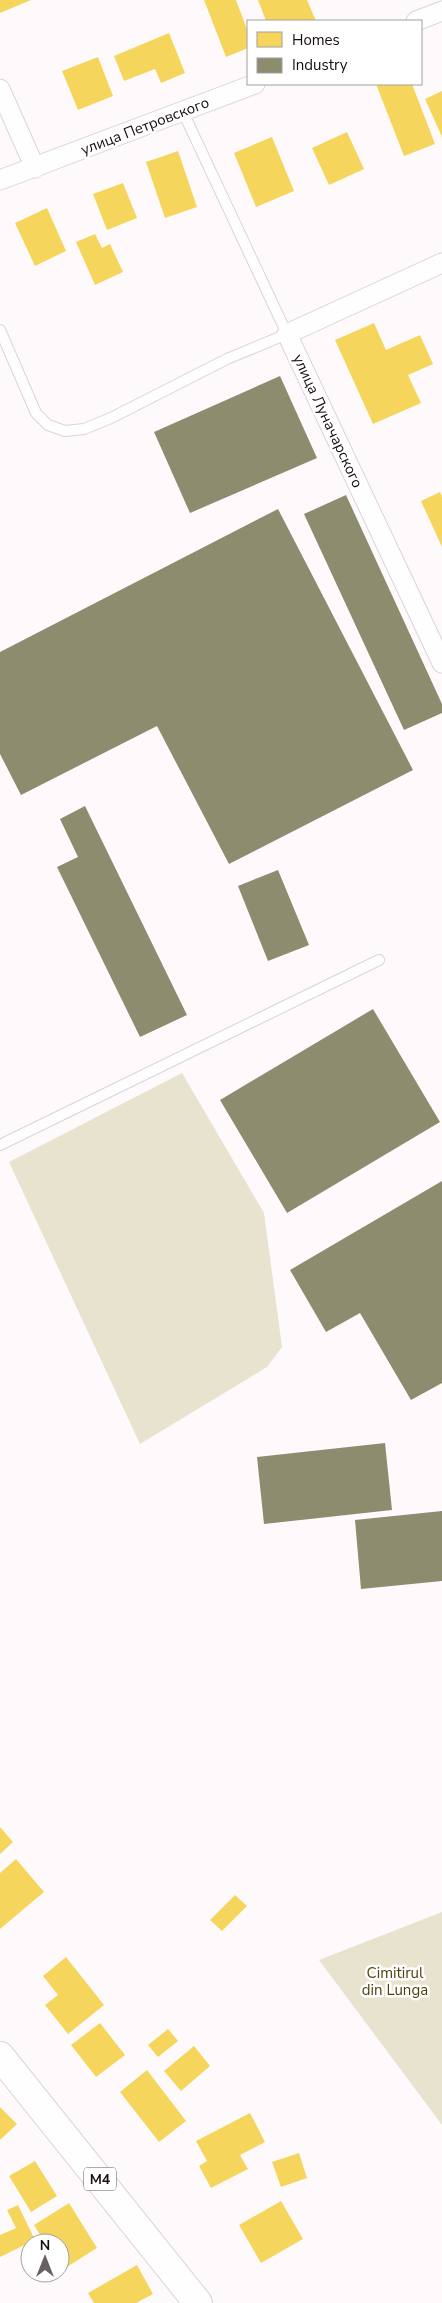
<svg xmlns="http://www.w3.org/2000/svg" width="442" height="2303" viewBox="0 0 442 2303" font-family="'Nunito Sans',sans-serif">
<rect width="100%" height="100%" fill="#fefafc"/>
<path fill="#e8e3ce" d="M182,1073L264,1213L282,1347L267,1367L140,1444L9,1162Z
M442,1912V2125L319,1960Z"/>
<path fill="#f6d55c" d="M0,0H31L0,13Z
M204,0H236L248,32V48L226,57Z
M258,0H307L316,21H266Z
M169,33L185,73L161,83L155,69L124,81L114,56Z
M98,57L113,96L78,110L62,71Z
M376,84H412L435,144L404,156Z
M442,91V137L425,99Z
M347,132L364,169L329,185L312,148Z
M272,137L294,191L256,207L234,153Z
M178,151L197,207L165,218L146,162Z
M123,183L137,218L107,230L93,194Z
M47,208L66,251L35,266L15,223Z
M95,234L102,248L110,244L123,272L95,285L76,242Z
M374,323L386,350L420,335L433,364L408,375L421,403L373,424L335,340Z
M440,492L442,497V547L421,501Z
M0,1827L13,1842L0,1854Z
M16,1859L44,1892L0,1929V1873Z
M235,1895L247,1906L222,1931L210,1920Z
M66,1957L104,2005L68,2034L45,2005L58,1995L43,1976Z
M100,2023L125,2055L96,2077L71,2045Z
M168,2029L178,2041L158,2057L148,2045Z
M194,2046L210,2066L181,2091L164,2071Z
M147,2070L186,2121L159,2142L120,2092Z
M0,2107L17,2124L0,2140Z
M250,2113L265,2142L240,2155L248,2169L211,2188L199,2166L207,2161L196,2141Z
M299,2153L307,2178L281,2187L272,2162Z
M35,2161L57,2196L31,2212L9,2176Z
M281,2201L303,2239L261,2263L239,2225Z
M69,2203L97,2248L62,2270L60,2266V2243H45L34,2225Z
M18,2205L35,2240L0,2257V2235L16,2228L7,2210Z
M137,2265L153,2294L136,2303H94L88,2293Z"/>
<path fill="#8c8c6e" d="M280,376L317,458L190,513L154,432Z
M346,495L442,704V713L404,730L304,514Z
M278,509L413,770L229,864L157,726L21,795L0,754V652Z
M85,806L187,1015L140,1037L57,867L78,857L60,819Z
M278,870L309,945L268,961L238,886Z
M373,1009L440,1122L287,1213L220,1100Z
M442,1181V1383L411,1400L360,1313L326,1332L290,1270Z
M385,1443L392,1510L264,1524L257,1457Z
M442,1511V1581L361,1589L355,1520Z"/>
<g fill="none" stroke-linecap="round" stroke-linejoin="round">
<g stroke="#dad4d8" stroke-width="12">
<path id="lane" d="M0,330L36,413L48,425L65,431L84,429L111,418L227,359L287,334L183,112
M0,1145L379,960"/>
</g>
<g stroke="#dad4d8" stroke-width="21">
<path id="street" d="M416,21L442,11
M0,89L35,168
M0,180L255,84
M442,263L287,334L442,663"/>
</g>
<g stroke="#dad4d8" stroke-width="30">
<path id="highway" d="M0,2056L198,2303"/>
</g>
<use href="#lane" stroke="#fffeff" stroke-width="10"/>
<use href="#street" stroke="#fffeff" stroke-width="19"/>
<use href="#highway" stroke="#fffeff" stroke-width="28"/>
</g>
<g text-anchor="middle" stroke-width="5" stroke-linejoin="round" paint-order="stroke">
<rect fill="#fff" stroke="#5c565a" stroke-width="1" x="84" y="2167.5" width="32" height="23" rx="4"/>
<g font-size="14" font-weight="bold" fill="#160e14">
<text x="100" y="2184">M4</text>
</g>
<g font-size="15" fill="#160e14" stroke="#fff">
<text transform="translate(145 126) rotate(-21)" y="5">улица Петровского</text>
<text transform="translate(328 421) rotate(65)" y="5">улица Луначарского</text>
</g>
<g font-size="15" fill="#4c440e" stroke="#fff">
<text x="395" y="1978">Cimitirul<tspan x="395" dy="17">din Lunga</tspan></text>
</g>
</g>
<rect x="247" y="20" width="175" height="65" fill="#ffffff" stroke="#a29fa1"/>
<rect x="257" y="32" width="25" height="15" fill="#f6d55c" stroke="#a29fa1"/>
<text x="292" y="45" font-size="15" fill="#160e14">Homes</text>
<rect x="257" y="58" width="25" height="15" fill="#8c8c6e" stroke="#a29fa1"/>
<text x="292" y="70" font-size="15" fill="#160e14">Industry</text>
<g transform="translate(45 2258)"><circle r="24" fill="#ffffff" stroke="#a29fa1"/>
<path d="M0-4L9 19L0 12L-9 19Z" fill="#676165"/>
<text y="-8" font-size="14" font-weight="bold" text-anchor="middle" fill="#160e14">N</text>
</g>
</svg>
